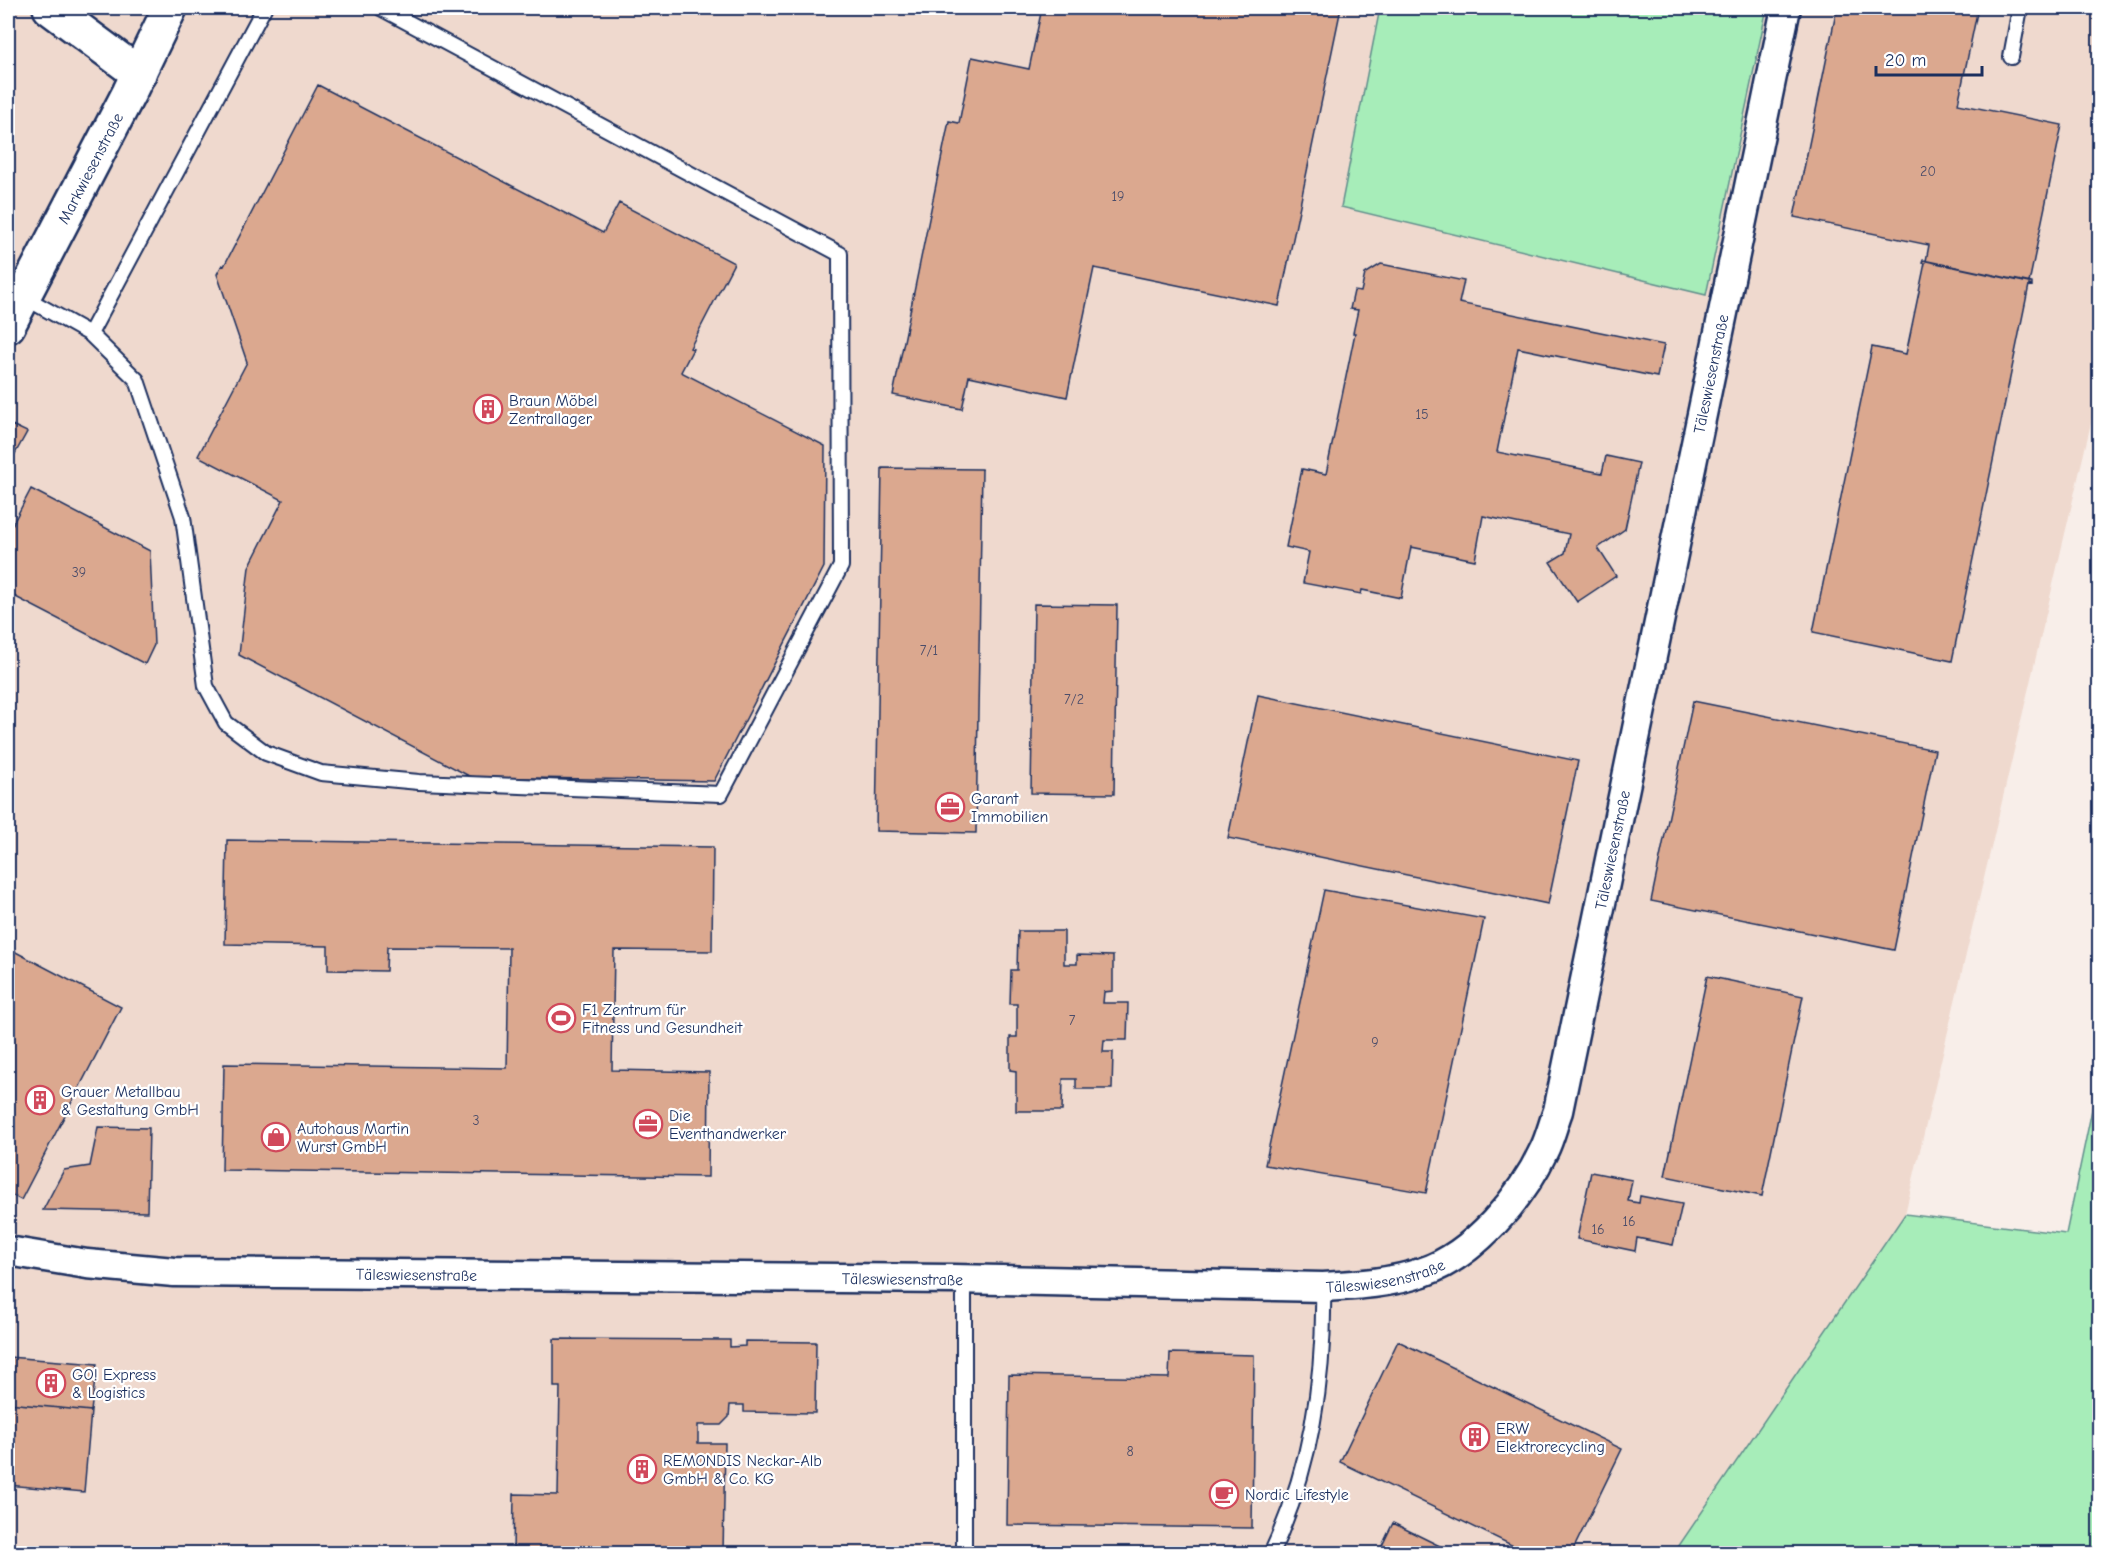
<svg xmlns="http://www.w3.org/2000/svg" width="2107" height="1561" viewBox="0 0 2107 1561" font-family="'Comic Neue',sans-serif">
<rect width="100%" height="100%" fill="#f8eee9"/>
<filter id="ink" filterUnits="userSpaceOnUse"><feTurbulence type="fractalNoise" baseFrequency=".0167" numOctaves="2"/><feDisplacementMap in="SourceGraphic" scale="12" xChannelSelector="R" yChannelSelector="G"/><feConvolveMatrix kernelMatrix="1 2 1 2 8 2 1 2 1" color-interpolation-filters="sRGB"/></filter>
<g filter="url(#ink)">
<path fill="#efd9ce" d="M8,8H2099V389L1905,1214L1674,1553L8,1554Z"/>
<path fill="#a7edb9" stroke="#618e8c" stroke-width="1.5" d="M1380,8H1767L1706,295L1341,207Z
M2099,1076V1553H1674L1905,1214L2066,1234Z"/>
<path fill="#dba88f" stroke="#1b2f5e" stroke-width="1.5" d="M1042,8H1341L1279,306L1094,268L1067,397L969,376L962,409L893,395L949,121L959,123L972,57L1029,69Z
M1837,8H1978L1958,104L2062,125L2029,283L1926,261L1929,245L1794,217Z
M318,85L603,233L619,203L734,263L690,348L693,349L681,372L825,446L824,567L714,781L471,777L239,655L249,567L283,500L198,456L247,362L217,274L222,265L224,266Z
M1923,260L2032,283V286L2029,285L1952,661L1813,632L1872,347L1906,354L1925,263H1922Z
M1381,264L1464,281L1459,303L1664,345L1657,377L1518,348L1497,452L1602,473L1606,456L1639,463L1625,529L1598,548L1616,576L1577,602L1550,562L1565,553L1569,534L1483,516L1475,560L1411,547L1401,598L1362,590L1361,594L1303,583L1309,552L1286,547L1302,469L1326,474L1355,333H1353L1358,310L1350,309L1354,291L1361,292L1365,274Z
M12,425L27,432L11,461L8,459V434Z
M882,468L982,469L976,833L876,831Z
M31,489L150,551L154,645L145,664L8,593V533Z
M1034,604L1117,605L1114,794L1031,793Z
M1258,695L1578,761L1548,904L1228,838Z
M1693,701L1935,750L1894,950L1651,901Z
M227,840L713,847L712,951L614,950L612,1070L709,1072L708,1177L222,1170L224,1064L507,1068L509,948L387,947L386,971L328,970V946L225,944Z
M1324,890L1484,919L1426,1193L1265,1165Z
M1018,931H1064V964H1077V955L1113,956V991L1104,992L1103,1003H1128L1127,1040H1104L1103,1052H1113L1112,1089H1076V1079H1063L1062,1111H1016V1071L1010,1070V1037H1017V1004H1010L1011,970H1017Z
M8,948L121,1007L21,1200L8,1193Z
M1707,976L1803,996L1762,1196L1665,1176Z
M98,1127L149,1128L147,1212L43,1210L64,1170L90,1166Z
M1591,1172L1632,1180L1628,1201L1639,1203L1640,1196L1682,1204L1673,1245L1637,1238L1635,1251L1577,1239Z
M554,1339L730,1340V1347L745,1346V1341L816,1342L815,1413L744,1412V1405H730L729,1417L721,1425H698V1443H725L723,1554H513L514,1494L558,1495L560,1387H554Z
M1398,1341L1622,1449L1571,1554H1530L1340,1462Z
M1170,1353L1254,1355L1252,1528L1007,1525L1009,1375L1169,1378Z
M8,1357L97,1364L91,1411L8,1403Z
M8,1403L91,1411L84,1492L8,1485Z
M1393,1523L1456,1554H1378Z"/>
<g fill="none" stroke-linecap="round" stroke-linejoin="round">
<g stroke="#1b2f5e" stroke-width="18">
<path id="service" d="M2011,57L2020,8
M24,297L90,334L137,380L183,517L206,686L226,723L266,753L321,773L419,782L721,794L841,566L840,254L381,8
M90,334L264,8
M964,1554V1279
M1271,1554C1311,1469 1325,1380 1323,1287"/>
</g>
<g stroke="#1b2f5e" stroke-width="33">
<g id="minor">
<path id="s1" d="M8,1251L87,1264L174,1272L953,1279L1323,1287C1358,1285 1391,1283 1423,1272C1474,1255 1522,1197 1544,1150C1550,1138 1553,1124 1558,1111L1786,8"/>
</g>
</g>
<g stroke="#1b2f5e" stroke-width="38">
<g id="tertiary">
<path d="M50,8L139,74"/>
<path id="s2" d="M8,326L129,93L170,8"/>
</g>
</g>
<use href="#service" stroke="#fff" stroke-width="14"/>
<use href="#minor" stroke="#fff" stroke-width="28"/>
<use href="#tertiary" stroke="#fff" stroke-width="33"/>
</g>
</g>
<defs>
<g id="building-ring" transform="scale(1.5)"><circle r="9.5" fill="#fff" stroke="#d1495b" stroke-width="1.5"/><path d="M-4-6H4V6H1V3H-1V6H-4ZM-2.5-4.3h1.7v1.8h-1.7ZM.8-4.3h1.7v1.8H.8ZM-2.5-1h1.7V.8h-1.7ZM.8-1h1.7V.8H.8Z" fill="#d1495b"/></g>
<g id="office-ring" transform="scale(1.5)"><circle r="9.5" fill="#fff" stroke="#d1495b" stroke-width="1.5"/><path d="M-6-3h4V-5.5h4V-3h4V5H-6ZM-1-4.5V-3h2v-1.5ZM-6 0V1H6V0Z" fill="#d1495b"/></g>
<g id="stadium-ring" transform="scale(1.5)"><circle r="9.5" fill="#fff" stroke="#d1495b" stroke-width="1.5"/><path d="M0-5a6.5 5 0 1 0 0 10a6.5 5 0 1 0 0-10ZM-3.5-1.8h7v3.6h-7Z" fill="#d1495b"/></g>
<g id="shop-ring" transform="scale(1.5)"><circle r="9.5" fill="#fff" stroke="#d1495b" stroke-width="1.5"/><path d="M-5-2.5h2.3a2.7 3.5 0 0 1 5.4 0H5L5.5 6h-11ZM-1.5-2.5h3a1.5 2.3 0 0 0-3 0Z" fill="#d1495b"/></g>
<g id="cafe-ring" transform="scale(1.5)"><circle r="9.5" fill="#fff" stroke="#d1495b" stroke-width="1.5"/><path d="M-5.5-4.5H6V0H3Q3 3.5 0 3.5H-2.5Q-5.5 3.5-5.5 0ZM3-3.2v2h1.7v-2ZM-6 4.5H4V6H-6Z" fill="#d1495b"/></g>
</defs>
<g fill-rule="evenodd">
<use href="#building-ring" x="488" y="409"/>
<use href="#office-ring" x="950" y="807"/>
<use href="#stadium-ring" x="561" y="1018"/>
<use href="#building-ring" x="40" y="1100"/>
<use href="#office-ring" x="648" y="1124"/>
<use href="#shop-ring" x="276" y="1137"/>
<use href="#building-ring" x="51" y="1383"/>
<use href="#building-ring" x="1475" y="1437"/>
<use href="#building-ring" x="642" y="1469"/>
<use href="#cafe-ring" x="1224" y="1494"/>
</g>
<g text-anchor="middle" stroke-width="4.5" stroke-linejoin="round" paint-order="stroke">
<g font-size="14" fill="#4b4d6a">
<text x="1928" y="176">20</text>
<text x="1118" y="201">19</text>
<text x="1422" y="419">15</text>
<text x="79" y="577">39</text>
<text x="929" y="655">7/1</text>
<text x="1074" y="704">7/2</text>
<text x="1072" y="1025">7</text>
<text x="1375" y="1047">9</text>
<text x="476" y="1125">3</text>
<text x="1629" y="1226">16</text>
<text x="1598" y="1234">16</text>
<text x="1130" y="1456">8</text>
</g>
<g font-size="16" fill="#1b2f5e" stroke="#fff">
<text dy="6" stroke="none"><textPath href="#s2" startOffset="178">Markwiesenstraße</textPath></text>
<text dy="6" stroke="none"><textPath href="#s1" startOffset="2388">Täleswiesenstraße</textPath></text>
<text dy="6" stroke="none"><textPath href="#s1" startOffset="1902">Täleswiesenstraße</textPath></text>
<text dy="6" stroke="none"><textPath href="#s1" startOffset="1380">Täleswiesenstraße</textPath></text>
<text dy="6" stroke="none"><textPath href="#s1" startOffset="410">Täleswiesenstraße</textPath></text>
<text dy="6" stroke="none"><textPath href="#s1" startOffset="896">Täleswiesenstraße</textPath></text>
</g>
<g font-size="16" fill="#1b2f5e" stroke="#fff" text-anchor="start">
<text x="509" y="406">Braun Möbel<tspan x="509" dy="18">Zentrallager</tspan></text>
<text x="971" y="804">Garant<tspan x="971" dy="18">Immobilien</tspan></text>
<text x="582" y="1015">F1 Zentrum für<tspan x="582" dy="18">Fitness und Gesundheit</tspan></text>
<text x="61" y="1097">Grauer Metallbau<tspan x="61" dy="18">&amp; Gestaltung GmbH</tspan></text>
<text x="669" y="1121">Die<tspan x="669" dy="18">Eventhandwerker</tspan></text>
<text x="297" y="1134">Autohaus Martin<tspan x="297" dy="18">Wurst GmbH</tspan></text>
<text x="72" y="1380">GO! Express<tspan x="72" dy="18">&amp; Logistics</tspan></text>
<text x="1496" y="1434">ERW<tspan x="1496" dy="18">Elektrorecycling</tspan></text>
<text x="663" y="1466">REMONDIS Neckar-Alb<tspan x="663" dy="18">GmbH &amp; Co. KG</tspan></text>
<text x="1245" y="1500">Nordic Lifestyle</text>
</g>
</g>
<rect width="2107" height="1561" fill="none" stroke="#fff" stroke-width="30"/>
<rect x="15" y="15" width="2077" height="1531" fill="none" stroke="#1b2f5e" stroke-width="2" filter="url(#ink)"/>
<path d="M1876 66v9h106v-9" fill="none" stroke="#1b2f5e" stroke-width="3"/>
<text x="1885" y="66" font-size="18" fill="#1b2f5e" stroke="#ffffff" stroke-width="4.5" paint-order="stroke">20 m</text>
</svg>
